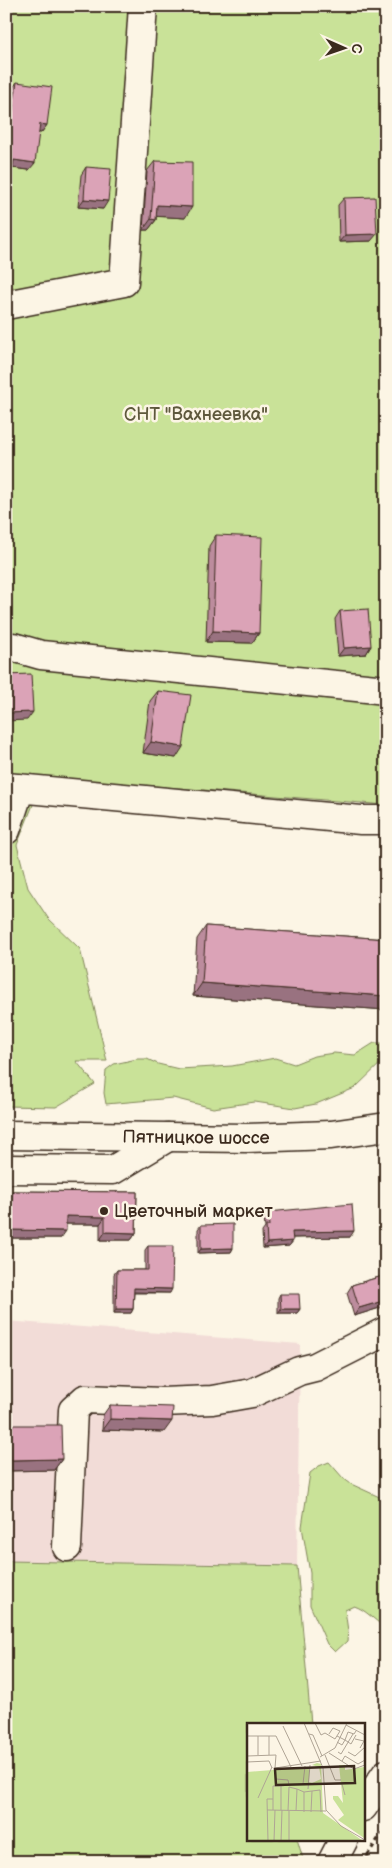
<svg xmlns="http://www.w3.org/2000/svg" width="392" height="1868" viewBox="0 0 392 1868" font-family="'Balsamiq Sans',sans-serif">
<rect width="100%" height="100%" fill="#fcf5e5"/>
<filter id="ink" filterUnits="userSpaceOnUse"><feTurbulence type="fractalNoise" baseFrequency=".02" numOctaves="2"/><feDisplacementMap in="SourceGraphic" scale="10" xChannelSelector="R" yChannelSelector="G"/><feConvolveMatrix kernelMatrix="1 2 1 2 8 2 1 2 1" color-interpolation-filters="sRGB"/></filter>
<g filter="url(#ink)">
<path fill="#f2dcd7" d="M6,1321L300,1344L297,1566L6,1561Z"/>
<path fill="#c9e298" stroke="#82865b" d="M6,6H386V805L44,777L17,845L28,888L48,918L80,949L107,1061H76L95,1084L56,1107L6,1106Z
M374,1043H386V1058L355,1088L316,1104L295,1108L255,1102L213,1108L173,1098L106,1104L104,1093L106,1070L114,1064L137,1059H147L158,1064L179,1069L232,1066L275,1058L294,1064L314,1056L334,1053L355,1055Z
M329,1462L343,1478L351,1484L386,1500V1628C375,1621 365,1609 354,1606L345,1610L348,1631L347,1641L335,1652L327,1644L310,1605V1573L302,1527L310,1473L319,1466Z
M6,1561L297,1566L311,1724H248V1839H297L304,1862H6Z"/>
<g fill="none" stroke-linecap="round" stroke-linejoin="round">
<g stroke="#3b2a1e" stroke-width="31">
<path id="minor" d="M6,305L124,282L143,6
M13,647L41,655L386,690
M6,787L361,820H386
M6,830L20,788
M6,1169L113,1170L168,1137
M67,1547L73,1410L85,1399L162,1402L212,1400L252,1393L299,1371L315,1367L386,1331
M363,1807L386,1774
M332,1862L344,1839"/>
</g>
<g stroke="#3b2a1e" stroke-width="31">
<g id="major">
<path id="s1" d="M6,1135L247,1138L331,1135L386,1127"/>
</g>
</g>
<path stroke="#3b2a1e" stroke-width="3" stroke-dasharray="4 4" stroke-linecap="butt" d="M366,1856L375,1862
M363,1862L386,1827"/>
<use href="#minor" stroke="#fcf5e5" stroke-width="28"/>
<use href="#major" stroke="#fcf5e5" stroke-width="28"/>
</g>
<path fill="#bc8c9d" stroke="#3b2a1e" d="M17,82L47,125L41,133L39,132L29,170L12,168L8,174H6V129L12,89Z
M155,161L185,218L156,216V220L148,230H143L147,171Z
M86,167L103,209L78,207L81,175Z
M344,198L371,241L339,242L338,205Z
M216,535L259,633L252,643L206,642L209,546Z
M340,611L371,646L366,654L338,656L335,619Z
M158,691L176,758L143,753L150,701Z
M206,926L386,939V1010L193,996L197,939Z
M12,1191L137,1192L136,1233L131,1240H100V1224H66L61,1238H6L7,1199Z
M268,1212L350,1237L292,1238L293,1241L289,1246L263,1248L262,1232L265,1228L264,1218Z
M201,1225L233,1248L231,1252L198,1253V1229Z
M148,1246L170,1293H134L133,1309L131,1313H114V1274L117,1270H145V1250Z
M386,1275V1306L354,1316L347,1293L352,1285Z
M280,1294L300,1309L297,1313H278V1298Z
M110,1405L164,1432L102,1430L103,1415Z
M10,1425L62,1459L54,1470L6,1471V1431Z"/>
<path fill="#997280" stroke="#3b2a1e" d="M40,124L47,125L41,133L35,132Z
M14,160L35,163L29,170L12,168L8,174H6V165Z
M84,199L108,201L103,209L78,207Z
M157,205L192,207L185,218L151,216Z
M151,219L156,220L148,230H143Z
M377,234L371,241L339,242L345,235Z
M213,631L259,633L252,643L206,642Z
M371,646L366,654L338,656L344,648Z
M33,712L27,720L6,721V713Z
M151,742L183,747L176,758L143,753Z
M202,983L386,996V1010L193,996Z
M66,1216L105,1217L100,1224H61Z
M11,1230L66,1231L61,1238H6Z
M354,1231L350,1237L288,1238L292,1232Z
M105,1232L136,1233L131,1240H100Z
M293,1241L289,1246L263,1248L267,1243Z
M233,1248L231,1252L198,1253L201,1249Z
M134,1288L172,1289L170,1293L131,1292Z
M386,1300V1306L354,1316L359,1308Z
M116,1309H133L131,1313H114Z
M281,1309H300L297,1313H278Z
M110,1419L172,1421L164,1432L102,1430Z
M62,1459L54,1470L6,1471V1467L11,1460Z"/>
<path fill="#dba3b7" stroke="#3b2a1e" d="M17,82L52,87L47,125L40,124L35,163L14,160L13,166L6,165V130H10Z
M155,161L192,162V207L157,205L156,220L151,219Z
M86,167L111,169L108,201L84,199Z
M375,197L377,234L345,235L344,198Z
M216,535L262,537L259,633L213,631Z
M368,609L371,646L344,648L340,611Z
M31,674L33,712L6,713V675Z
M158,691L191,695L183,747L151,742Z
M206,926L386,939V996L202,983Z
M12,1191L137,1192L136,1233L105,1232V1217L66,1216V1231L11,1230Z
M352,1204L354,1231L292,1232L293,1241L267,1243L266,1226H269L268,1212Z
M233,1224V1248L201,1249V1225Z
M148,1246H173L172,1289L134,1288L133,1309H116L117,1270H148Z
M386,1275V1300L359,1308L352,1285Z
M280,1294H299L300,1309H281Z
M110,1405L173,1407L172,1421L110,1419Z
M10,1425H61L62,1459L11,1460Z"/>
</g>
<circle fill="#3b2a1e" stroke="#fcf5e5" stroke-width="2" cx="104" cy="1211" r="5"/>
<g text-anchor="middle" stroke-width="5" stroke-linejoin="round" paint-order="stroke">
<g font-size="18" fill="#5e583c" stroke="#fcf5e5">
<text x="196" y="420">СНТ "Вахнеевка"</text>
</g>
<g font-size="18" fill="#3b2a1e" stroke="#fcf5e5">
<text dy="6" stroke="none"><textPath href="#s1" startOffset="190">Пятницкое шоссе</textPath></text>
</g>
<g font-size="18" fill="#3b2a1e" stroke="#fcf5e5" text-anchor="start">
<text x="114" y="1217">Цветочный маркет</text>
</g>
</g>
<g transform="translate(247 1723)">
<rect width="118" height="118" fill="#fcf5e5"/>
<path d="M70,40L74,41L76,90L116,118H0V49L62,44V59L65,60L74,56L72,44L65,42ZM92,42H98V47L117,44V115L91,97L97,92L86,76V73H91L96,80Z" fill="#c9e298"/>
<path fill="none" stroke="#afa495" stroke-width="1" d="M57,0L76,45L79,87L94,103L118,117M68,0L74,12L78,10L88,16L93,8L86,5L82,11M99,2L118,12M36,3L55,43M62,11L66,12L75,33M109,12L104,21L98,17L101,9L107,11L109,8M0,13H29L44,44M11,13V32M22,13V32M108,16L117,18L113,25M90,19L95,22L98,17L90,13M91,29L94,31L106,11M101,29L108,33L118,24M82,30L107,46L118,42M78,32L88,57H94M0,33L29,32L28,45L74,38M73,34L88,25L100,0M95,38L98,33L111,41L118,37M0,39L22,38L25,45M29,56L41,57L42,62L34,63V87M56,61L58,43M77,61H95L98,72M61,66L63,42M11,75L25,44M20,87L79,88M26,87V63H34M41,88L42,64L50,66M49,88L50,66L57,69M57,89V69L65,68M64,89L65,68L73,67L74,89M21,118L20,76H26M27,118L28,87M34,118L35,87M42,118V88"/>
<path fill="#3b2a1e" fill-opacity="0.15" stroke="#3b2a1e" stroke-width="2.5" d="M107,43L108,60L29,62L28,46Z"/>
<rect width="118" height="118" fill="none" stroke="#3b2a1e" stroke-width="2.5"/>
</g>
<rect width="392" height="1868" fill="none" stroke="#fcf5e5" stroke-width="25"/>
<rect x="12" y="12" width="367" height="1843" fill="none" stroke="#3b2a1e" stroke-width="2" filter="url(#ink)"/>
<g transform="translate(344 48) rotate(92)" stroke="#fcf5e5" stroke-width="4" paint-order="stroke">
<path d="M0-4L9 19L0 12L-9 19Z" fill="#3b2a1e"/>
<text y="-8" font-size="14" font-weight="bold" text-anchor="middle" fill="#3b2a1e">С</text>
</g>
</svg>
